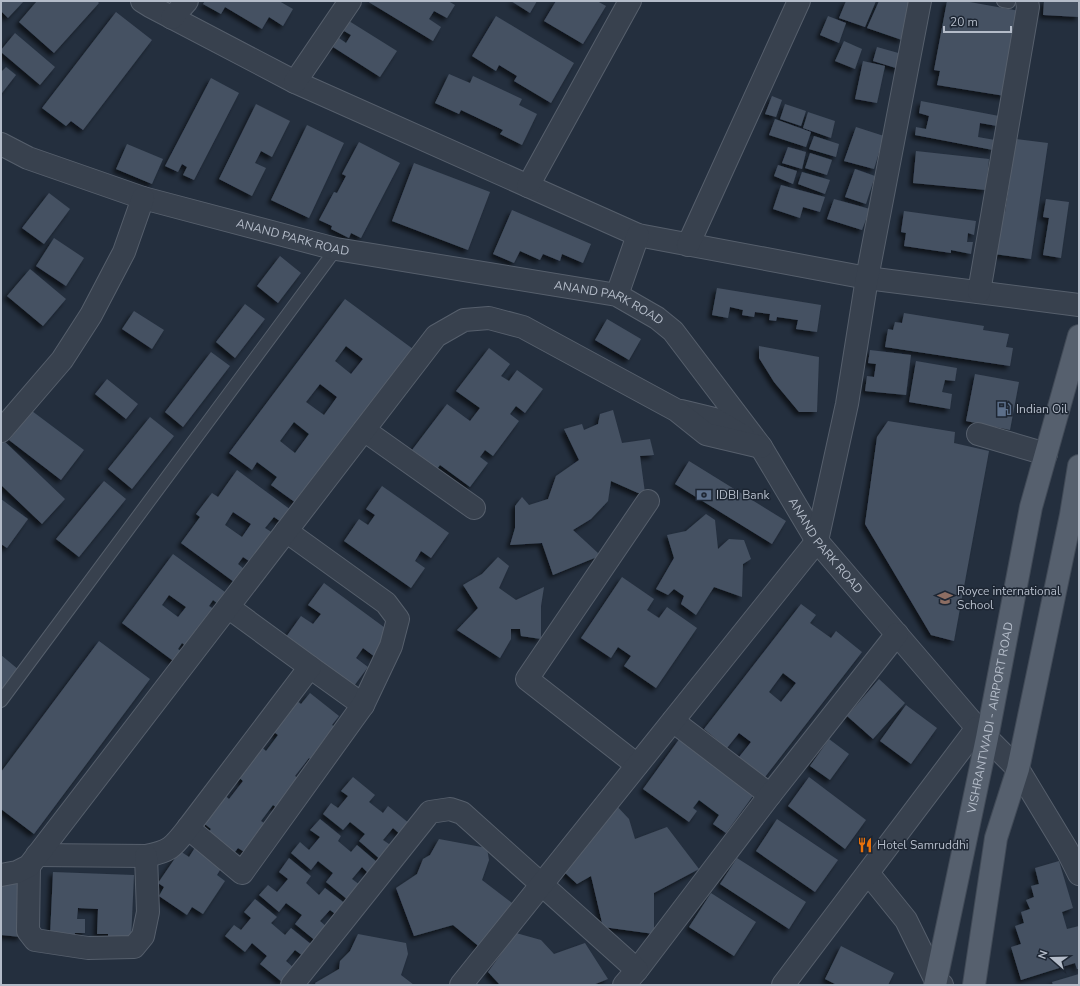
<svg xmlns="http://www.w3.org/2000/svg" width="1080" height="986" viewBox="0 0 1080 986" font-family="'Nunito Sans',sans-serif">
<defs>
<filter id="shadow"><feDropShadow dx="-3.5" dy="3.5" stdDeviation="2" flood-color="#0009"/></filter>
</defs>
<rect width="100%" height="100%" fill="#242f3e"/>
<path fill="#455162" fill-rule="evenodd" filter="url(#shadow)" d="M1,1H24L8,18L1,11Z
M37,1H97L99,3L54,53L19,22Z
M205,1H279L293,9L283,26L269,17L262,29L225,7L221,14L203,4Z
M367,1H448L455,5L447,18L434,11L429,19L441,27L433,41Z
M511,1H537L530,13Z
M556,1H597L606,6L583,44L544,21Z
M846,1H876L865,27L839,18Z
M879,1H912L902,40L867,28Z
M947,1H964L1020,11L1005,96L937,85L940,71L934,70Z
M1044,1H1079V17L1043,15Z
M116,12L152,40L83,130L71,121L66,126L42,108Z
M496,16L574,63L551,103L514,81L517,76L499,65L496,71L472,56Z
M828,16L846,23L839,43L820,35Z
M349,21L397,51L380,77L333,47L339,38L346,43L351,35L344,31Z
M15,33L55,67L40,85L1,52V50Z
M844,41L862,49L855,69L835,61Z
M877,47L902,54L899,69L873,61Z
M863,61L885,66L877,103L855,99Z
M6,67L16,75L2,93L1,72Z
M449,74L470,83L473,76L522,99L519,105L537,114L522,145L500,134L503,130L461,110L459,114L435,103Z
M211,78L239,93L194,180L183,175L187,167L182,164L178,172L165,166Z
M772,96L782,100L776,117L765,114Z
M921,101L999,116L997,126L980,123L978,137L995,140L993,150L915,135L916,127L926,129L929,116L919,113Z
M256,104L290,121L272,157L261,151L255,163L266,168L252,196L219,179Z
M785,104L806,111L801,126L780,119Z
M808,112L835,121L831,138L803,128Z
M775,119L811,132L806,147L769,135Z
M307,125L344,143L309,218L271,200Z
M856,127L884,136L874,169L844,161Z
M814,136L839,144L836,157L809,149Z
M1016,139L1048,143L1031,259L994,254L1001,212H1005Z
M359,142L400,163L361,238L351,233L349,238L331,229L332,226L319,220L334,192L337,193L346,176L342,174Z
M127,144L163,159L152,184L116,169Z
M788,147L806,152L802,169L782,163Z
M916,151L989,159L986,190L913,183Z
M810,153L832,160L827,175L805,168Z
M414,163L490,192L468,250L392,221Z
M778,165L797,171L793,184L774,176Z
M855,169L875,176L866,204L845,197Z
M802,172L830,180L825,194L798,184Z
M781,185L825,197L820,212L803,207L800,218L773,209Z
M49,193L70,209L44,244L22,228Z
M834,199L870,209L862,230L827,219Z
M1046,199L1069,202L1061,258L1043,255L1049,218L1043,217Z
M512,210L591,244L583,263L562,254L560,261L543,254L540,260L520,251L514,263L493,254Z
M904,211L976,221L974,235L968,233L967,242H973L971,254L951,250V253L904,246L906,233L901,232Z
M54,238L84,258L66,286L36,266Z
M280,256L301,273L278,303L257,286Z
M30,269L66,299L43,326L7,296Z
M717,288L821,305L817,332L796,329L798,320L777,317L776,321L769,320L770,314L755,312L754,317L742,315L743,310L730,307L728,318L712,315Z
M345,299L413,349L296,503L271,485L277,477L257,462L252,470L229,453ZM346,346L363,359L351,374L335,361ZM320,384L337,397L324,415L306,402ZM294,422L309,434L295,453L280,441Z
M245,304L265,319L235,358L216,342Z
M134,311L164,330L152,349L122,329Z
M904,313L984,326L983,330L1009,334L1006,347L1013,348L1010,366L885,347L888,329L893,330L895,322L902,323Z
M607,319L641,339L629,360L595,340Z
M759,346L819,357L817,412H799L774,382L759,358Z
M489,348L510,364L501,376L509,381L517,370L543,389L525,413L516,406L510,414L519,421L493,456L485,450L480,457L488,463L470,487L440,465L437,469L412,450L447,404L470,421L480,408L456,391Z
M870,350L911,355L906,395L865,391L867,376L874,377L876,364L868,363Z
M211,352L230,366L183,427L165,412Z
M916,361L957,368L955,381L945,380L942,392L952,394L950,409L909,402Z
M975,374L1019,382L1010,430L966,421Z
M107,379L138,404L126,419L95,394Z
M613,410L622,443L650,439L654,455L640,456L645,493H638L611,481L608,501L591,519L573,530L598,553L597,557L553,575L542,543L510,545L515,528V506L522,497L529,505L548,499L556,476L579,460L564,429L582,424L584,430L598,424L600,414Z
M32,411L84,450L61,480L9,440Z
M150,417L174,436L132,489L108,469Z
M888,421L955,432L954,443L989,451L954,641L931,635L865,524L877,437Z
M3,440L65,499L42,524L1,485V442Z
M689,461L786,521L772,544L675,484Z
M237,470L291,510L281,522L274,517L265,528L273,533L257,555L255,554L249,561L243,557L238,564L244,569L234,582L181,543L200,517L196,514L212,493L218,497ZM233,512L251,524L242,537L225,525Z
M104,481L126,499L79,557L56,539Z
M382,486L449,533L431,558L421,551L415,561L425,568L411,588L344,541L359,519L368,525L375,515L366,509Z
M1,499L28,519L7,548L1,544Z
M706,514L715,520L718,549L729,539L744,540L751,559L743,564L742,597L714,587L696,615L681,604L684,596L674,589L668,595L656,589L674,558L667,535L686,531Z
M173,554L225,592L217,603L213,600L209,606L215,610L195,636L193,635L188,641L190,643L187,647L182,643L178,649L183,653L176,663L122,623ZM169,595L186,607L178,617L162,605Z
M498,557L509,566L499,588L516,600L544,587L541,606V639L521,636L520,629H511V639L500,658L457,630L478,608L463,585L482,574Z
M622,577L654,599L647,610L659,618L667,607L697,628L656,688L624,666L631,656L618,647L611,658L581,638Z
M324,583L392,633L375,657L363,648L356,658L368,667L354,686L286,637L301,616L313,624L321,614L308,605Z
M801,604L816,615L810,623L831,638L836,631L862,652L765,777L739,757L751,742L739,733L727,748L704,729ZM783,673L796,683L781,702L769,692Z
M99,641L150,679L34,834L1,809V772Z
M1,655L19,670L1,693Z
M879,679L905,703L873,739L847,716Z
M310,693L339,716L332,725L340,731L316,763L309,758L295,776L302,781L280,810L273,805L261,821L267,825L246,853L238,848L231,857L205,837L211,829L201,821L222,793L229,799L243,781L236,775L259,745L266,751L278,735L271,730L294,699L301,704Z
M906,705L937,728L911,764L880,741Z
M680,738L755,793L726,833L713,824L719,815L699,800L693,808L697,811L689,822L643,789Z
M829,739L849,754L830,780L810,766Z
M353,777L375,795L369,802L383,813L388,806L410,824L401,835L393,828L383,840L392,846L381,860L359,841L365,834L350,822L343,830L323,814L331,803L338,808L348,796L341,791Z
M809,777L866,820L845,849L788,806Z
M613,802L629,819L635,839L667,827L699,869L654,893V934L603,927L591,876L577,884L562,870Z
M320,819L341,836L338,841L351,852L357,845L378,863L369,874L362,867L352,879L360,885L348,900L326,882L333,873L318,861L311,870L291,853L300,842L309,850L320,837L310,830Z
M777,819L838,860L815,892L756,851Z
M439,839L487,848L489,860L482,880L516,906L482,949L453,925L414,936L396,888L417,874L423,859L430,855Z
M196,846L223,865L217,875L225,881L203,914L192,907L187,915L159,896L164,887L158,883L180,851L189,857Z
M289,858L311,876L306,883L319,895L325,888L347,905L338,916L330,910L320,921L328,928L317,942L295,924L302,915L286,903L279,912L259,895L268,885L277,892L288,879L279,872Z
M737,858L806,902L789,929L720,884Z
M1059,861L1073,908L1062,912L1067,929L1079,926V969H1077L1075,963L1021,980L1011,947L1021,944L1015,926L1024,923L1021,912L1030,909L1026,900L1034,897L1031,886L1039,884L1035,868Z
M53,872L134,875L131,940L108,938V934H97L98,909L78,908L77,919H85V933H75L74,937L50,936Z
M1,882L27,885L21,937L1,935Z
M711,893L756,922L734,956L689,927Z
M255,899L277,917L271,923L285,935L291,928L312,945L303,956L295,950L286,961L294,968L282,982L260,964L267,956L252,943L245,952L225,936L234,925L241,930L251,918L244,912Z
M516,933L541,940L554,954L585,943L608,979L593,985H500L488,972Z
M358,934L406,943L408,954L401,975L414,985H316L315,983L339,969L340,961L350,951Z
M841,946L894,973L888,985H837L825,979Z
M1079,974V985H1053L1052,982Z"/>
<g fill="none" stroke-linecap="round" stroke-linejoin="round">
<g stroke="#565f6c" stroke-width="14">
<path id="lane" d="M1003,1L1009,2
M1,701L336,249"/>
</g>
<g stroke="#565f6c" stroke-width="24">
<g id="street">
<path d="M142,1L150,6L295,82L638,235L867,278L1079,305"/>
<path d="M172,18L187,1"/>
<path d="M295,82L350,1"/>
<path id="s1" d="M1,144L28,158L143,198L336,249L617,295L657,318L673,331L761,447L817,541L978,729L1018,769L1067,850L1079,874"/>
<path d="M528,186L630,1"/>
<path d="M688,245L799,1"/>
<path d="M979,292L1028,7L1027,1"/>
<path d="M617,295L638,235"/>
<path d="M681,411L714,419L743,436"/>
<path d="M364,430L474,508"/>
<path d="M1,431L62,360L91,315L124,252L143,198"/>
<path d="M978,434L1046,454"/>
<path d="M310,667L363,705"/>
<path d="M673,721L770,795"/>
<path d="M637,765L527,679L648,501"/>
<path d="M188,828L242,873L363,705L391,646L398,619L386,603L286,531"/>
<path d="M37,855L146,856C171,851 173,847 188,828L310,667L228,607"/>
<path d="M29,866L28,931L35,940L88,948L134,947L143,936L148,912L146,856"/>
<path d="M868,873L906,920L936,981L942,985"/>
<path d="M1,875L17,872L29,866L436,336L464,320L489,318L523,327L676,410L706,434L761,447"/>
<path d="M637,970L770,795L897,634"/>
<path d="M292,985L430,812L450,809L462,813L637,970L624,985"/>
<path d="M461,985L817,541L847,404L867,278L920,1"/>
<path d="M783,985L977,728"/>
</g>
</g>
<g stroke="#414a57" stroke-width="24">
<g id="primary">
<path id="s2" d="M935,985L987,738L1031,507L1079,336"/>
<path d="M974,985L996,838L1018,769L1071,515L1079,466"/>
</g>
</g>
<use href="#lane" stroke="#38414e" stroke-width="12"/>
<use href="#street" stroke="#38414e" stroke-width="22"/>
<use href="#primary" stroke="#56606e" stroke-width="22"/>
</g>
<defs>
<g id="fuel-bare" transform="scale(1.2)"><path d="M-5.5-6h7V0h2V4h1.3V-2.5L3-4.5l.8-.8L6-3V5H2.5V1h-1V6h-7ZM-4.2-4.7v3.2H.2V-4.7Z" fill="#5c6f8a" stroke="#1d2633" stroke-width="2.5" paint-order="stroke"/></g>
<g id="bank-bare" transform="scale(1.2)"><path d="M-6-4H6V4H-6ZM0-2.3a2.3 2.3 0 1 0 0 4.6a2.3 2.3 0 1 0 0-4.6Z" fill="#5c6f8a" stroke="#1d2633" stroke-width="2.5" paint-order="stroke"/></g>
<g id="school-bare" transform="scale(1.2)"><path d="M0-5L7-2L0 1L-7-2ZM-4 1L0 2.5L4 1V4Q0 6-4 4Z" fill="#8d6e63" stroke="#1d2633" stroke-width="2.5" paint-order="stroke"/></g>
<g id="restaurant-bare" transform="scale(1.2)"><path d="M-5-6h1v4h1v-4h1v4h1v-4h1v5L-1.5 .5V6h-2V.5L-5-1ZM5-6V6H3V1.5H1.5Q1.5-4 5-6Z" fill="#e8710a" stroke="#1d2633" stroke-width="2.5" paint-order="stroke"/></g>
</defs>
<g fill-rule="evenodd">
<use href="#fuel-bare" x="1004" y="409"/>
<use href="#bank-bare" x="704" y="495"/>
<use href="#school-bare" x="945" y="598"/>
<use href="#restaurant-bare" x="865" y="845"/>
</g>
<g text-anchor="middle" stroke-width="3" stroke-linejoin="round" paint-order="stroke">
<g font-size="12" fill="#b4bcc9" stroke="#1d2633">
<text dy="4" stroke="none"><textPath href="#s1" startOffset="307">ANAND PARK ROAD</textPath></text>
<text dy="4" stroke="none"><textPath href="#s1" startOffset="631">ANAND PARK ROAD</textPath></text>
<text dy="4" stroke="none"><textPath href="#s1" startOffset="967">ANAND PARK ROAD</textPath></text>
<text dy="4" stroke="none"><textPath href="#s2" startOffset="273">VISHRANTWADI - AIRPORT ROAD</textPath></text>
</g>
<g font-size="12" fill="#b4bcc9" stroke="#1d2633" text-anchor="start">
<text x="1016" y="413">Indian Oil</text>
<text x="716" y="499">IDBI Bank</text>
<text x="957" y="595">Royce international<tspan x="957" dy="14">School</tspan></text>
<text x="877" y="849">Hotel Samruddhi</text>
</g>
</g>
<rect width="1080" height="986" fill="none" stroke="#b4bcc9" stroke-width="4"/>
<g transform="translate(1052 958) rotate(290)" stroke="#1d2633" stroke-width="3" paint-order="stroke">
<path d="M0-3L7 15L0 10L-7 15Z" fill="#b4bcc9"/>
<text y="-6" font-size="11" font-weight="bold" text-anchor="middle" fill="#b4bcc9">N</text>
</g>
<path d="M944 26v6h67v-6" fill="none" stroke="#b4bcc9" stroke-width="2"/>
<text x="950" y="26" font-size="12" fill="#b4bcc9" stroke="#1d2633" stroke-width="3" paint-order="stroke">20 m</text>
</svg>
